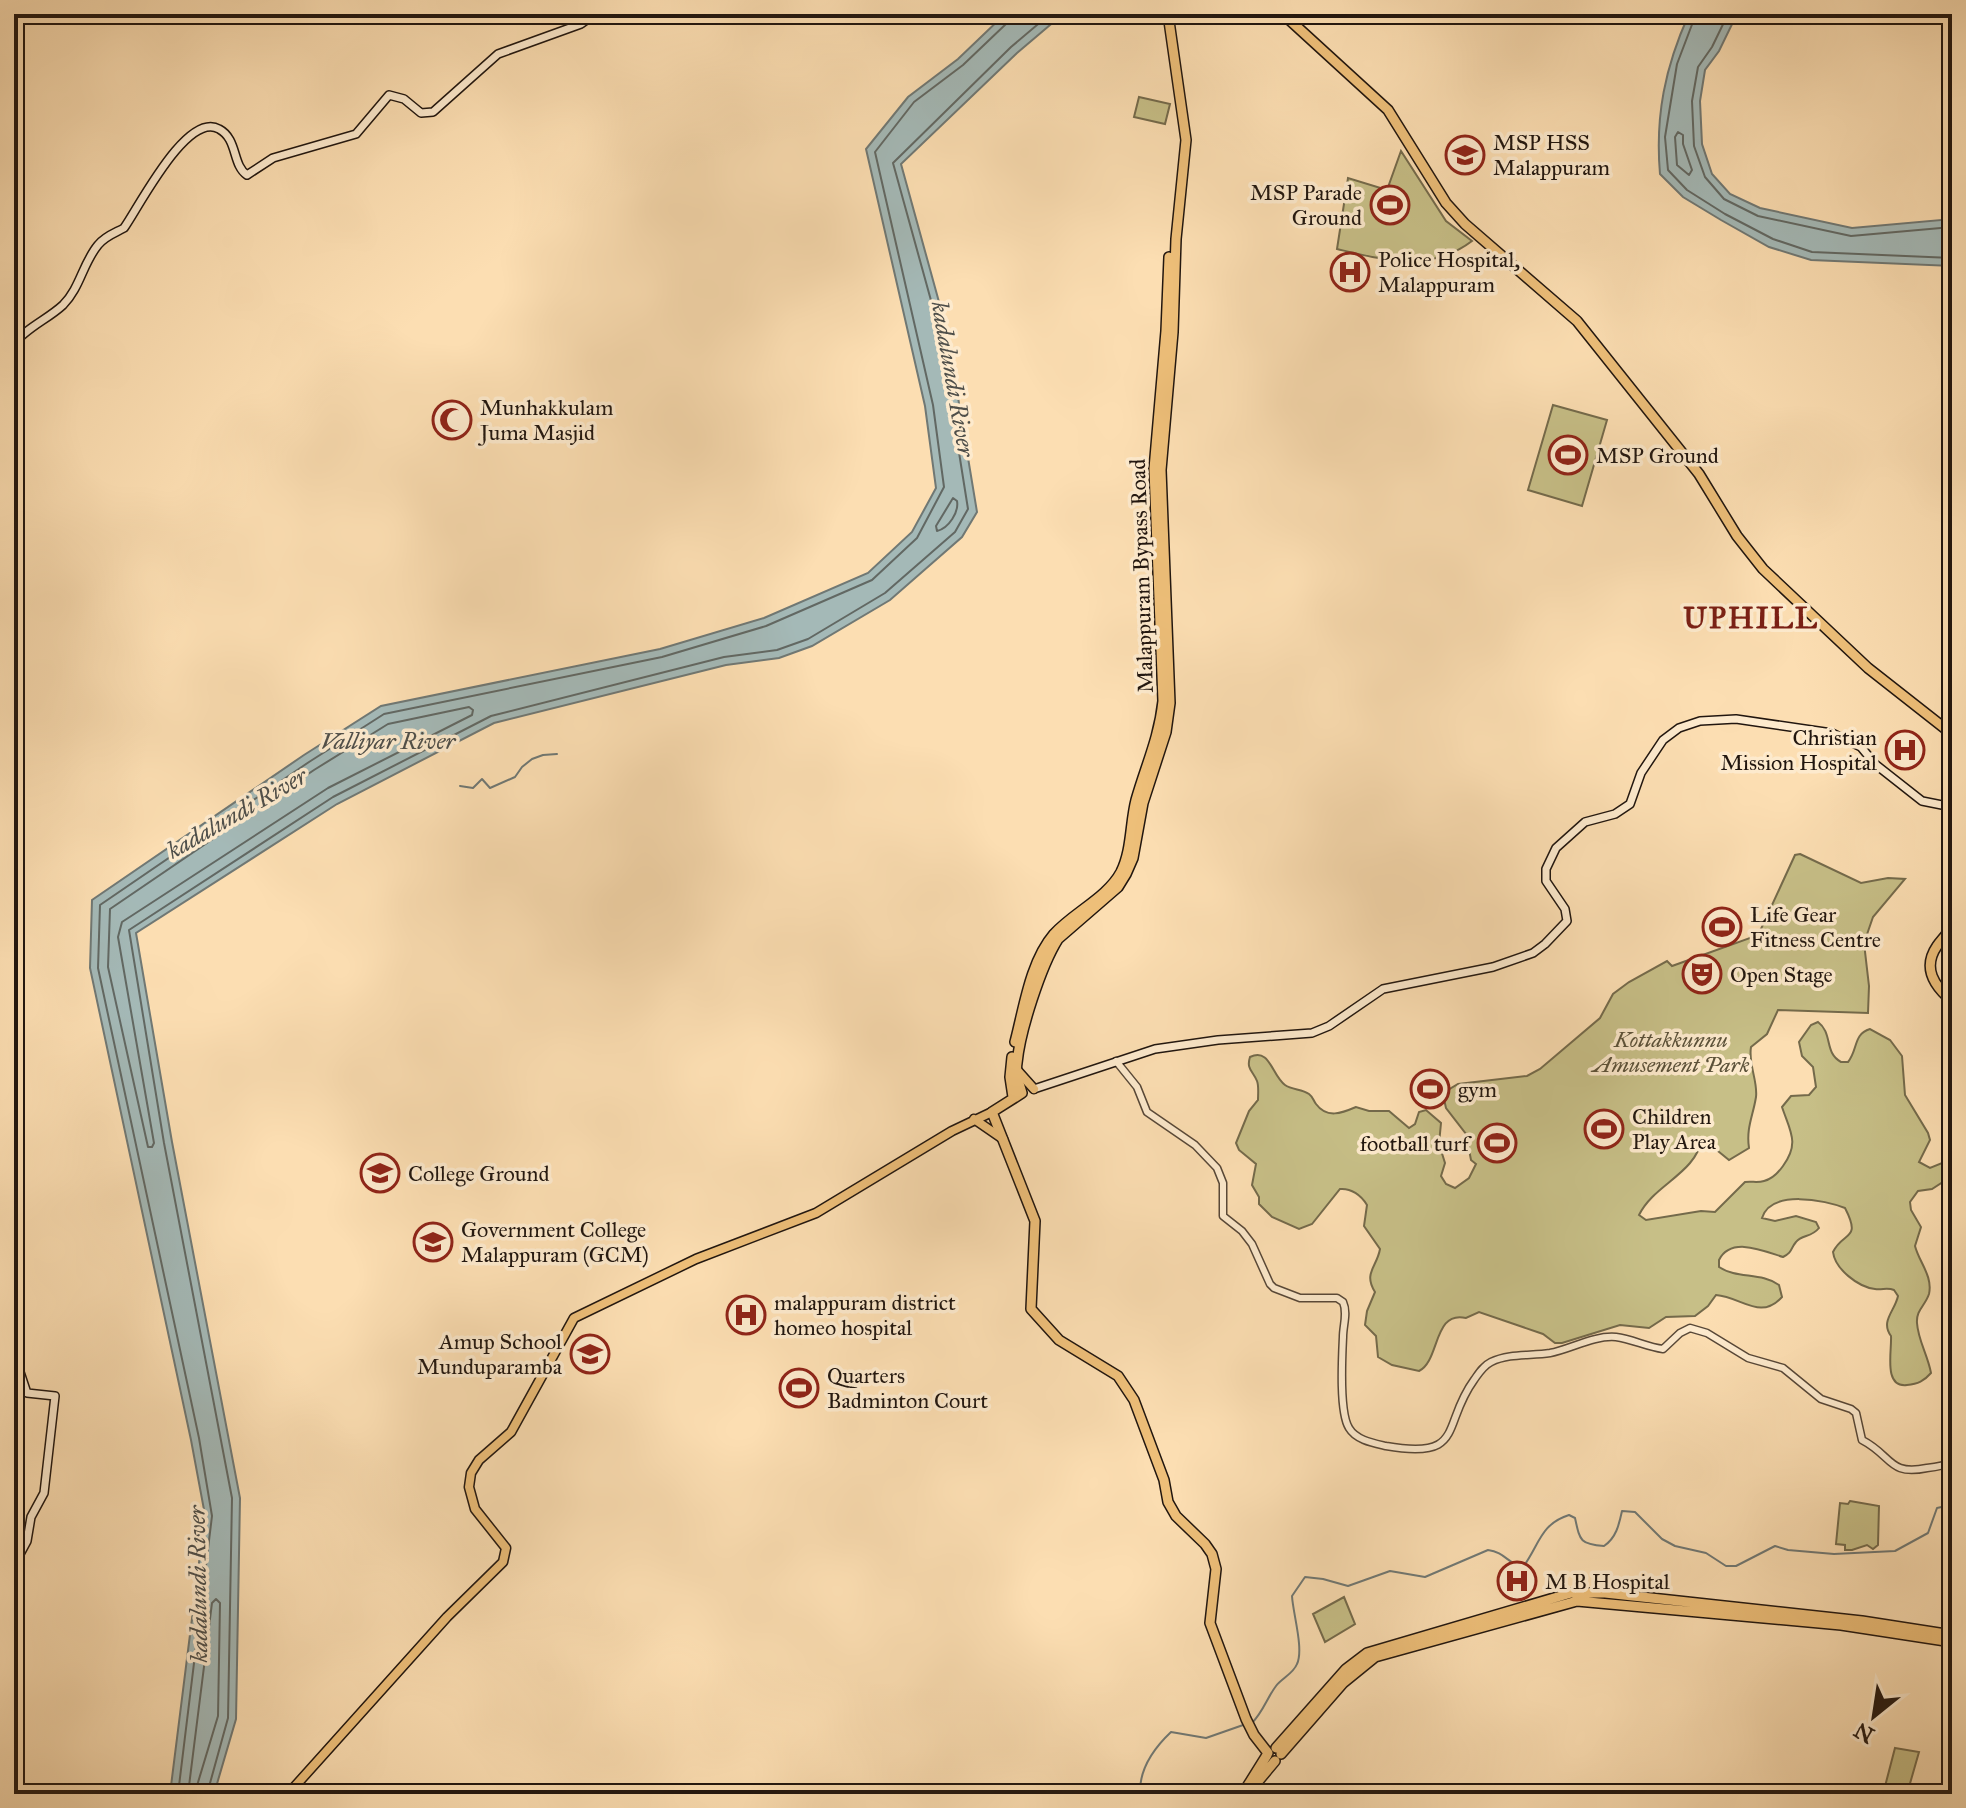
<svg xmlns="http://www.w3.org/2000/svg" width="1966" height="1808" viewBox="0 0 1966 1808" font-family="'IM FELL Great Primer',serif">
<rect width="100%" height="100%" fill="#fcdeb2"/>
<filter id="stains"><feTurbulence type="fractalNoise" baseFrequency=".0025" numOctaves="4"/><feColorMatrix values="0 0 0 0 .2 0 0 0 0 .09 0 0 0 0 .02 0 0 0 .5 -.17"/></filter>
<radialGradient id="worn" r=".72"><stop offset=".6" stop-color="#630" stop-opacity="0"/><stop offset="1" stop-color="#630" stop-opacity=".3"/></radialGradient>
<path fill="#c7bf87" stroke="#746a4b" stroke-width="2" d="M1139,97L1170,104L1165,124L1134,117Z
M1401,151L1446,221L1472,241C1430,273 1384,260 1337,249L1348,178L1387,190Z
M1553,405L1607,420L1582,506L1528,490Z
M1800,854L1861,883L1888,878L1905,879L1873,917L1864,943L1869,986L1868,1013L1778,1010L1767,1034L1751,1047C1748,1064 1758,1081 1756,1097C1753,1116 1746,1128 1749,1148L1729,1160L1702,1138C1696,1174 1654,1184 1639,1215L1646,1220L1701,1211L1715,1212L1745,1182C1752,1181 1757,1183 1764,1181C1772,1179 1778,1173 1783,1166C1800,1143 1790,1131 1782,1107L1791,1096L1809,1095L1816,1087L1813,1067L1802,1056L1799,1042L1811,1025L1818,1022C1833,1033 1824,1053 1841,1062H1848C1858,1050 1853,1034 1870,1029L1890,1040L1902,1056L1905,1095L1928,1133L1930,1140L1919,1162L1930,1168L1952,1159V1176L1932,1189L1918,1191L1910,1202L1911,1210L1921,1227L1915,1246C1919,1262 1933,1276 1929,1294C1925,1306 1916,1310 1917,1323C1918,1340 1928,1356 1931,1373C1924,1381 1918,1384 1907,1385C1883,1388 1892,1351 1891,1336C1880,1321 1895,1311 1898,1296L1894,1290C1887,1287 1883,1290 1875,1289C1858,1287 1835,1269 1833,1252C1843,1231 1862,1241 1845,1208C1825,1200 1771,1189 1762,1218L1775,1221L1796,1216L1816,1222L1819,1228C1811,1238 1802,1234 1796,1242C1790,1249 1793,1252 1783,1257C1764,1251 1731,1236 1719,1260V1267C1737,1279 1761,1272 1779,1285L1782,1297C1760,1321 1742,1297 1716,1295L1708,1306L1695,1316L1666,1317L1649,1328L1620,1325L1562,1343H1555L1543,1334L1479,1312L1466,1318C1433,1310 1440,1361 1419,1371L1392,1365L1378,1357L1376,1336L1365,1325L1367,1311L1375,1292C1363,1273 1377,1267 1380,1249L1364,1226L1367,1205C1361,1195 1351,1188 1340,1189L1312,1224L1299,1229L1272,1217L1259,1204V1197L1252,1185L1256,1164L1239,1150L1236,1143L1249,1111L1258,1100C1258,1094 1259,1086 1257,1081C1253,1071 1246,1069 1250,1057C1270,1047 1272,1076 1285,1085C1292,1090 1302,1089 1309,1094C1313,1097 1313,1100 1316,1104C1327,1119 1342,1113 1356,1107L1369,1111H1389L1409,1128L1415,1124L1419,1112L1426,1110L1441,1123L1439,1144L1445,1163L1441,1176L1446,1184L1455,1188L1469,1178L1476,1164L1471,1160L1466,1134L1446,1108L1444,1099L1448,1090L1458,1084L1527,1076L1540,1069L1600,1018L1613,994L1629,982L1667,961L1672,966L1753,937L1761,929L1795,855Z
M1850,1501L1879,1506L1878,1545L1873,1549L1867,1545L1852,1550H1845V1545L1836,1544L1840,1503L1848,1504Z
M1344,1597L1355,1624L1325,1642L1313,1614Z
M1895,1748L1919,1752L1907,1794H1883Z"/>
<path fill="#a4b9b7" stroke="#707874" stroke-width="2" d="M1005,14H1063L1017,53L901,164L947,331L977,512L962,537L890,600L812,646L779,658L726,665L494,723L337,804L136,933L172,1142L240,1498L236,1719L214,1794H170L205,1515L191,1440L90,968L92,900L304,755L381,706L660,649L764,618L868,573L912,532L936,488L925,406L866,149L908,97L958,59Z
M1689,14H1737L1719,51L1705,70L1700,101L1702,144L1712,174L1730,194L1760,208L1852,228L1952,219V266L1811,260L1769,247L1721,220L1683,197L1660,174C1655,116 1665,67 1689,14Z"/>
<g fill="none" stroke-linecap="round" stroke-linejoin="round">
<path stroke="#626863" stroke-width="2" d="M1696,14L1677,64L1665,137L1668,170L1687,190L1725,214L1773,239L1812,252L1952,258
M1728,14L1712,47L1698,67L1692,101L1694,146L1705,177L1724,199L1758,216L1851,236L1952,227
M1678,132L1683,135V144L1692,170L1689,175L1677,165L1675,137Z
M953,498L957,501C959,512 949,528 937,531L936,526Z
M469,707L473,710L472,715L328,788L122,922L118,937L154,1143L152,1147H148L108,967L110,909L314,770L388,724Z
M178,1794L212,1516L199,1438L98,968L100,905L309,762L384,714L662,657L766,626L872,580L917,538L944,487L933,405L875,152L914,102L963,65L1007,23L1010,14
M188,1794L212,1603L216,1599L220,1603L218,1716L196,1789L197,1794
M207,1794L228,1718L232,1498L164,1143L129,930L333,797L491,716L724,657L777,650L808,639L885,593L955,532L968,509L940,333L893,163L1011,47L1050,14"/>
<path stroke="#707874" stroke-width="2" d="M460,786L473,788L482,779L490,788L515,777L522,767L532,759L543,755L557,754
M1252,1723C1263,1712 1267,1698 1276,1686C1282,1678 1293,1674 1297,1664C1304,1649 1293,1614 1292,1596L1305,1577L1323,1579L1348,1586L1390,1571L1425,1577L1488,1550C1505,1552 1508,1564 1523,1567C1539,1546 1540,1524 1569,1515L1575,1518C1580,1541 1580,1544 1604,1546C1616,1538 1619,1525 1622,1511L1635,1512L1662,1539L1675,1546L1706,1553L1726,1566H1736L1775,1546L1788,1550L1834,1554L1895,1551L1928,1533L1937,1508L1946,1506L1952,1510
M1140,1794C1139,1769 1153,1749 1171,1732L1206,1738L1246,1724"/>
<g stroke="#584838" stroke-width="9">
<path id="tertiary" d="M1116,1061L1137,1087L1147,1112L1195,1145L1217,1168L1223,1183V1216L1242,1231L1252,1244L1270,1284L1274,1288L1300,1298H1337L1343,1302C1348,1313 1343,1325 1343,1337C1342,1358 1339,1412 1349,1428C1356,1440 1373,1443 1386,1446C1466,1460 1441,1425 1474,1380C1479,1373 1483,1366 1491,1362C1509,1353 1531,1356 1550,1353C1571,1349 1594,1335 1616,1337C1632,1339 1647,1347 1663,1349L1680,1333L1690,1328L1707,1333L1748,1358L1783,1368L1821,1399L1851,1409L1856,1413L1862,1440C1893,1456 1888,1476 1927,1468C1936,1467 1944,1466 1952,1462"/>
</g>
<g stroke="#21160f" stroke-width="10">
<path id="secondary" d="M14,344C26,328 48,319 63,305C80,288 83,263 98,245C105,236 115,233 124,228C139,207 187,111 219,129C238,139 232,165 247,175L273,158L356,134L389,95L404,99L421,113L433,112L498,54L581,24L595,14
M14,367L17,386L14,401
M1034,1089L1155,1049L1218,1040L1312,1033L1329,1026L1383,989L1493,967L1533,953L1545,944L1567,921L1565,909L1546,881V869L1556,848L1585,822L1615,814L1630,804L1641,773L1663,740L1679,728L1700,721L1736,719L1832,733L1861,747L1875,764L1922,801L1952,807
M14,1354L27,1393L55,1396L44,1493L31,1517L27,1541L14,1565"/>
</g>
<g stroke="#21160f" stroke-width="11">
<path id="primary" d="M1017,1070L1034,1089
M974,1119L1003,1139
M288,1794L447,1617L503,1562L506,1548L475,1509L469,1487L471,1473L479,1460L511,1432L574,1318L696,1259L816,1213L952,1131L992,1112"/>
</g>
<g stroke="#21160f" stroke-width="12">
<path id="trunk" d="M1168,14L1186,140L1176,239L1173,332L1161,470L1170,703L1166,732L1143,803L1133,858L1126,874L1118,887L1058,939C1041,966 1020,1031 1017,1063C1015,1073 1019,1083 1022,1093L992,1112L1035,1221L1031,1309L1059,1340L1118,1376L1134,1400L1164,1480L1168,1502L1176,1516L1205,1544L1212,1554L1216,1569L1210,1623L1246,1719L1254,1735L1268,1753
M1283,14L1388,110L1446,203L1465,224L1577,321L1699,474L1737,536L1763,569L1868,668L1952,734
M1952,925C1948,934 1942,939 1937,946C1922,968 1934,986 1952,1001
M1015,1042C1024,1008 1030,962 1054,934C1074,912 1107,898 1121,872C1132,850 1130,823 1136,800C1146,765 1159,738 1163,701L1154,469L1166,331L1169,257
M1012,1057L1010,1077L1013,1097
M1276,1748L1346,1669L1367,1653L1571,1593H1605L1862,1621L1952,1635
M1281,1754L1343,1683L1375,1657L1577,1601L1841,1625L1952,1642
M1250,1791L1275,1761
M1247,1794V1787L1267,1755"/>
</g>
<use href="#tertiary" stroke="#fdeacd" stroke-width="6"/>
<use href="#secondary" stroke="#fdeacd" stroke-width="7"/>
<use href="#primary" stroke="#eebf79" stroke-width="8"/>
<use href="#trunk" stroke="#eebf79" stroke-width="9"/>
</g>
<defs>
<g id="school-ring" transform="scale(2)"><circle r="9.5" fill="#fdeacd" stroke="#8f2418" stroke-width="1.5"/><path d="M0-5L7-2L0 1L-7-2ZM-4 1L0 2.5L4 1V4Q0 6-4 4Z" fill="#8f2418"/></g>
<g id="stadium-ring" transform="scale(2)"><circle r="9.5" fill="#fdeacd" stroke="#8f2418" stroke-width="1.5"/><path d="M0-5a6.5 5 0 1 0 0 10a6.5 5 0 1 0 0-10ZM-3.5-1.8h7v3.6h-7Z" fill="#8f2418"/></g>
<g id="hospital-ring" transform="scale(2)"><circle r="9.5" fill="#fdeacd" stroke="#8f2418" stroke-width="1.5"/><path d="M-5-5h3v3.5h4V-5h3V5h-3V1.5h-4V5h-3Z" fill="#8f2418"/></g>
<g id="mosque-ring" transform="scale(2)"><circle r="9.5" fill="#fdeacd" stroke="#8f2418" stroke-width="1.5"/><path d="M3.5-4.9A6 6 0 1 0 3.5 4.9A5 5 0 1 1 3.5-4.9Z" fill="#8f2418"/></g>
<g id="theatre-ring" transform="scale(2)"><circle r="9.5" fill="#fdeacd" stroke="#8f2418" stroke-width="1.5"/><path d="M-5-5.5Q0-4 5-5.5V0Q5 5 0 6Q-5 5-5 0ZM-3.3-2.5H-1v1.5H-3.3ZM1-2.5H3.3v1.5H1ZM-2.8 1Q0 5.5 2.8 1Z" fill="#8f2418"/></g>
<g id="university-ring" transform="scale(2)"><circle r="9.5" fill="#fdeacd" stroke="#8f2418" stroke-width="1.5"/><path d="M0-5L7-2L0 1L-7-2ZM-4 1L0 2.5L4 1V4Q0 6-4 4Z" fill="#8f2418"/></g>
</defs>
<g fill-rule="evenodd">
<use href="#school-ring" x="1465" y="155"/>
<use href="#stadium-ring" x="1390" y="205"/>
<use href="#hospital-ring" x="1350" y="272"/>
<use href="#mosque-ring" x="452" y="420"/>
<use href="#stadium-ring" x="1568" y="455"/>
<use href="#hospital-ring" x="1905" y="750"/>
<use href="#stadium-ring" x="1722" y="927"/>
<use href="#theatre-ring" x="1702" y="974"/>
<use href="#stadium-ring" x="1430" y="1089"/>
<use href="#stadium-ring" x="1604" y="1129"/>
<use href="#stadium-ring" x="1497" y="1143"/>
<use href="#university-ring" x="380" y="1173"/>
<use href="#university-ring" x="433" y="1242"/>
<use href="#hospital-ring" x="746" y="1315"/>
<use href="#school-ring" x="590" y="1354"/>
<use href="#stadium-ring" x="799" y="1388"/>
<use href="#hospital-ring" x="1517" y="1581"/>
</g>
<g text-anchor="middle" stroke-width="7" stroke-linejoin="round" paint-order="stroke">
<g font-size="22" fill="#21160f" stroke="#fdeacd" text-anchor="start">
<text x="1493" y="150">MSP HSS<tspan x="1493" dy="25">Malappuram</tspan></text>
<text x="1362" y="200" text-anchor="end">MSP Parade<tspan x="1362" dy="25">Ground</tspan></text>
<text x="1378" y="267">Police Hospital,<tspan x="1378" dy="25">Malappuram</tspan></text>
<text x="480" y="415">Munhakkulam<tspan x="480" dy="25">Juma Masjid</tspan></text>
<text x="1596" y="463">MSP Ground</text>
<text x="1877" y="745" text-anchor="end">Christian<tspan x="1877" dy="25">Mission Hospital</tspan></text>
<text x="1750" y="922">Life Gear<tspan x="1750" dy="25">Fitness Centre</tspan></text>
<text x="1730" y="982">Open Stage</text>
<text x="1458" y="1097">gym</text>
<text x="1632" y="1124">Children<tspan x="1632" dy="25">Play Area</tspan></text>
<text x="1469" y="1151" text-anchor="end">football turf</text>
<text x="408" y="1181">College Ground</text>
<text x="461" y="1237">Government College<tspan x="461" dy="25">Malappuram (GCM)</tspan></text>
<text x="774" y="1310">malappuram district<tspan x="774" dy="25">homeo hospital</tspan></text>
<text x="562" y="1349" text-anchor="end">Amup School<tspan x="562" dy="25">Munduparamba</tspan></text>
<text x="827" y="1383">Quarters<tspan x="827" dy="25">Badminton Court</tspan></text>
<text x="1545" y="1589">M B Hospital</text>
</g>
<g font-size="22" fill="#21160f" stroke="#fdeacd">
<text transform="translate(1141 576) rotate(-92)" y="8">Malappuram Bypass Road</text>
</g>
<g font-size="22" font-style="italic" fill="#5b5139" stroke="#fdeacd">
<text x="1671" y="1047">Kottakkunnu<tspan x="1671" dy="25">Amusement Park</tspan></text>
</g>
<g font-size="24" font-style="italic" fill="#4f4f4a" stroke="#fdeacd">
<text transform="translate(953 379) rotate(80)" y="8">kadalundi River</text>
<text x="388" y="749">Valliyar River</text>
<text transform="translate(237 813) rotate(-30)" y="8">kadalundi River</text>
<text transform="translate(198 1584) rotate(-91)" y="8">kadalundi River</text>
</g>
<g font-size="30" font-weight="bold" letter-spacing="2" fill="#7a1f14" stroke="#fdeacd">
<text x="1751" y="628">UPHILL</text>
</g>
</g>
<rect width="1966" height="1808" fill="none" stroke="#fcdeb2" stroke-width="48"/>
<rect x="16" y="16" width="1934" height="1776" fill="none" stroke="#21160f" stroke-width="4"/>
<rect x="24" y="24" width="1918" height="1760" fill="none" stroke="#21160f" stroke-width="2"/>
<g transform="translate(1874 1716) rotate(210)" stroke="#fdeacd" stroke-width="6" paint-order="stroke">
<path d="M0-6L14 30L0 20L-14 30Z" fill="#21160f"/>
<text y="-12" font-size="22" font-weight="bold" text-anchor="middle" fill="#21160f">N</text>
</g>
<rect width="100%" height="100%" filter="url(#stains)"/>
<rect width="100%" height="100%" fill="url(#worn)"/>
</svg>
